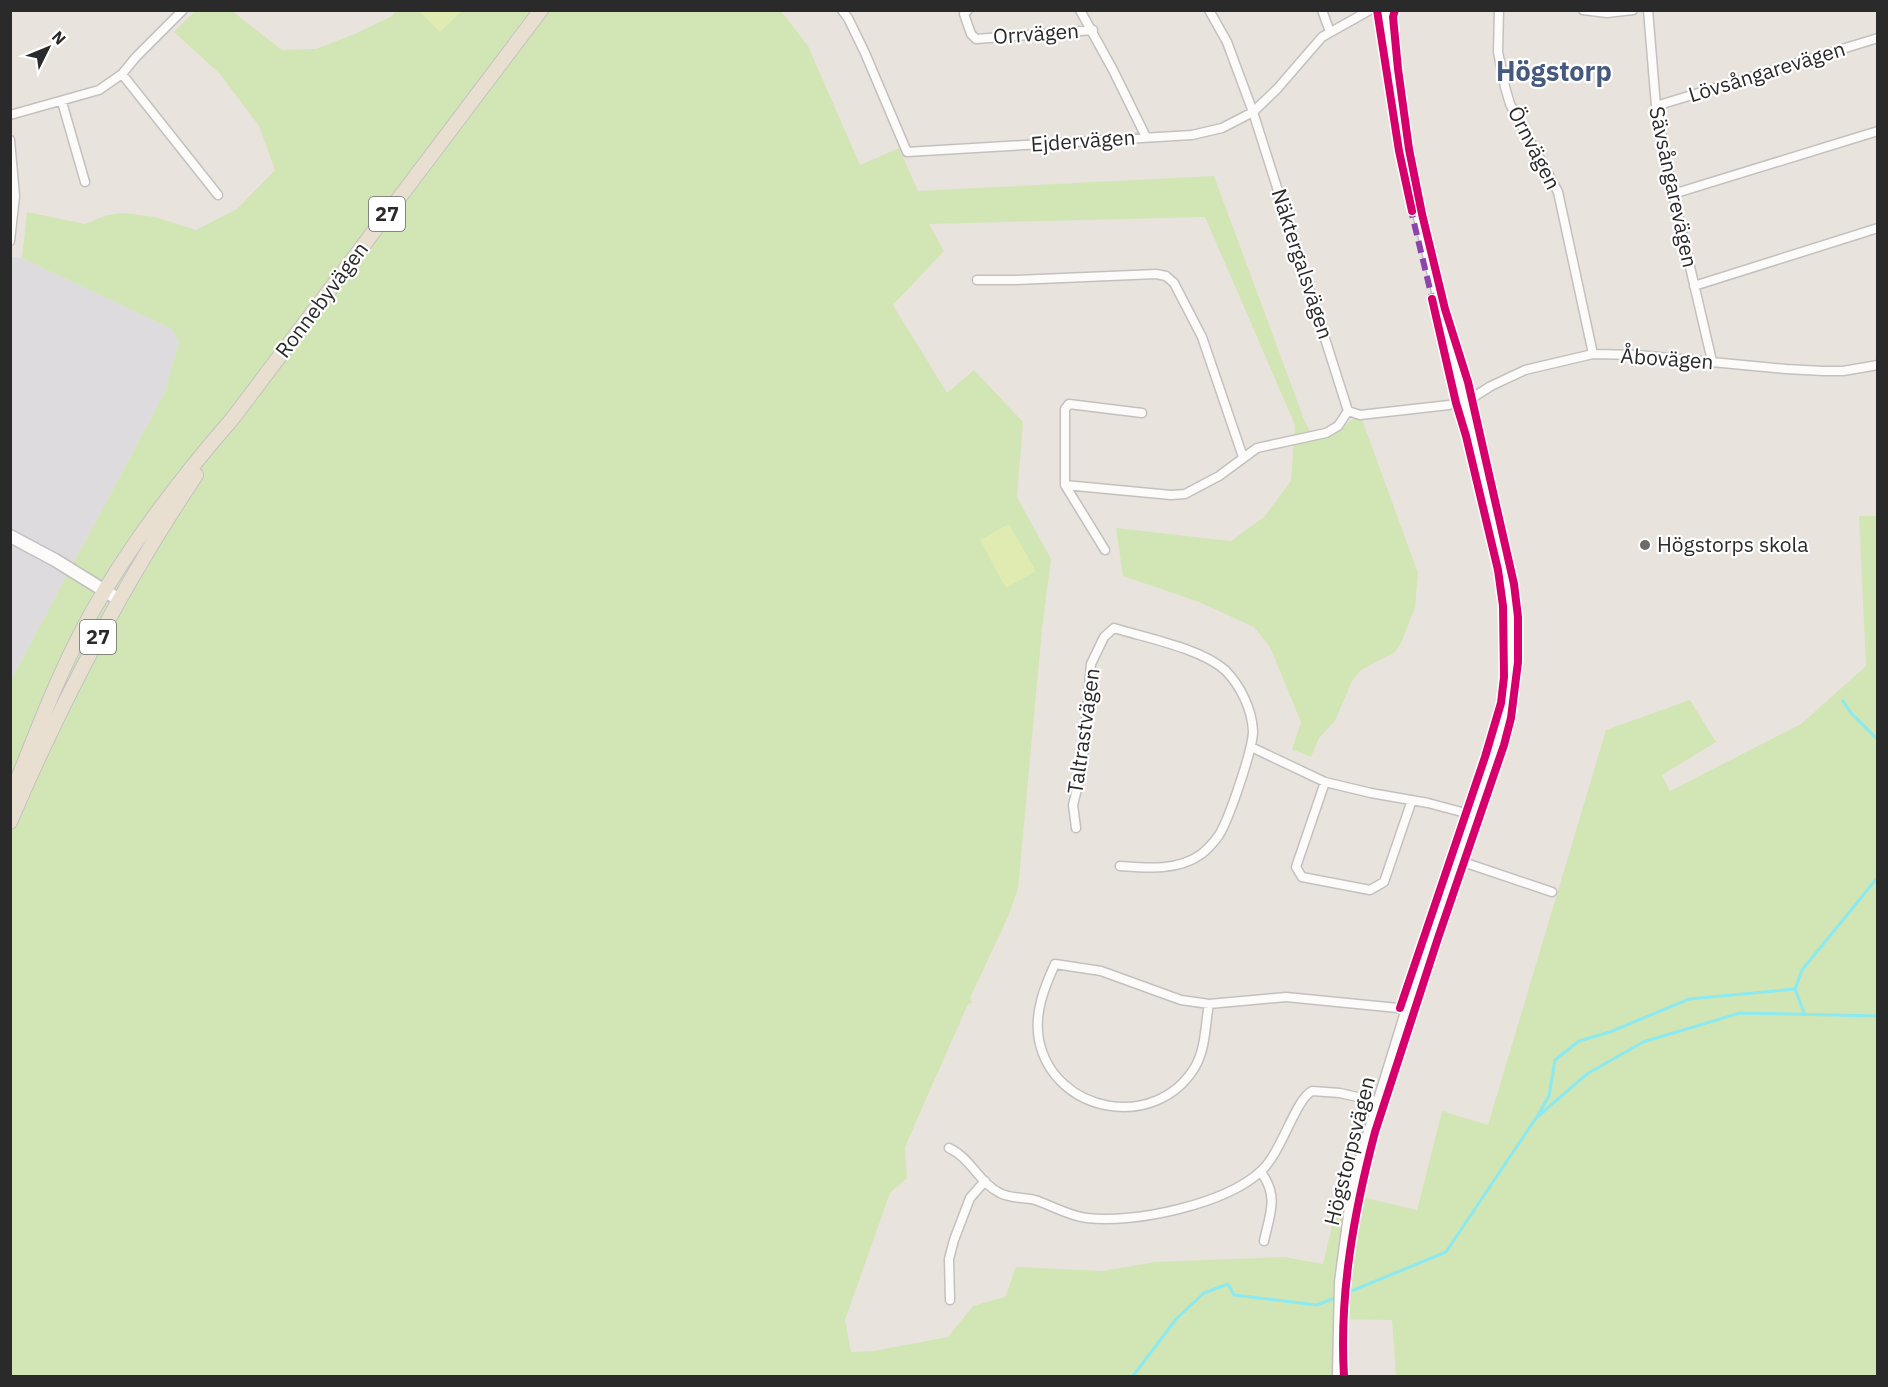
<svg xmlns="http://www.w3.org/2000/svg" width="1888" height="1387" viewBox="0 0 1888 1387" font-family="'IBM Plex Sans',sans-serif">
<rect width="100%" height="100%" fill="#e9e3de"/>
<path fill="#dedbde" d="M11,257L22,258L172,329L179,342L164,394L11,680Z"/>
<path fill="#d1e6b4" d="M195,11H232L282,50L316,49L357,33L392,16L396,11H781L808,46L860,165L899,148L918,191L1214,176L1305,422L1314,438L1339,430L1360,414L1418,573L1415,608L1401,643L1395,652L1361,670L1352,681L1335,721L1319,738L1311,757L1292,749L1301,722L1270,647L1254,627L1199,602L1123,576L1116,528L1231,541L1264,517L1291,481L1295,425L1205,217L929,224L944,251L893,305L947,393L974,370L1023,422L1017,497L1051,559L1042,629L1018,889L1008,917L970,998L972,1003L968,1004L908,1140L905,1148L907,1178L890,1193L845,1320L851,1352L874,1351L948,1337L973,1306L1005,1297L1016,1267L1103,1271L1155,1262L1284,1257L1323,1264L1340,1192L1417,1210L1442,1111L1488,1125L1606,730L1690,700L1716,742L1662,775L1670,791L1801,724L1866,666L1859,516H1877V1376H1396L1392,1320L1340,1319L1339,1376H11V680L164,394L179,342L172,329L22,258L27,212L85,224L107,215L124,213L155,217L196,230L237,209L275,170L259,126L220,74L174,32Z"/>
<path fill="#e0ebb1" d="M419,11H462L440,32Z
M1009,524L1036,571L1006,588L980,540Z"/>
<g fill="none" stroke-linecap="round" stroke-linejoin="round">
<path stroke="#8ce9f0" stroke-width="3" d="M1843,701L1851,713L1878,740
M1804,1013L1795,989L1802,970L1878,877
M1538,1115L1549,1096L1555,1060L1579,1041L1610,1032L1689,999L1795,989
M1344,1294L1446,1252L1536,1118L1587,1074L1643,1042L1740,1013L1878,1016
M1133,1376L1176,1319L1204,1293L1228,1284L1234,1295L1317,1305L1337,1297"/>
<g stroke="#c2c1c0" stroke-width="11">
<path id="street" d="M842,10L848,18L865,53L907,152L1192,135L1222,128L1253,112L1277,89L1322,37L1370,10
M968,10L964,14L971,34L976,39L1093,30
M1080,10L1113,70L1146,137
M1209,10L1227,42L1253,112L1348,411L1360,415L1449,405L1472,398L1491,386L1525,370L1593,354L1638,355L1786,369L1823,371H1843L1878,365
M1322,10L1330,32
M1499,10L1498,52L1505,87L1510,104L1558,192L1593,354
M1583,10L1607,13L1633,10
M1648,10L1656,106L1673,194L1712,361
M122,74L218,195
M62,102L85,182
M1656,106L1878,38
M10,115L99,90L122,74L136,57L183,10
M10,140L15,196L10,241
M1673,194L1878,131
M977,280H1016L1156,274L1166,276L1174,283L1202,337L1243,457
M1694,286L1878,228
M1142,413L1069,404L1065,409V485L1171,495L1185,494L1219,476L1257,448L1326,433L1338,426L1348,411
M1065,485L1105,550
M1251,747L1325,782L1371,793L1428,803L1473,815
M1325,782L1296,867L1302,877L1370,890L1384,882L1412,800
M1076,828L1073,805L1082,769L1091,664L1104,637L1114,628C1146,638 1200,648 1225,670C1240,685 1252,709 1253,731C1253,749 1229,819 1219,835C1215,841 1206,851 1200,855C1177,871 1147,868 1120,866
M1457,860L1552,892
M1209,1004C1205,1025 1206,1048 1195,1067C1156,1132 1054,1114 1039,1040C1034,1013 1044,988 1055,964L1101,971L1181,1000L1209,1004L1286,997L1408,1009
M949,1148C971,1158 979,1183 1000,1193C1011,1199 1024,1197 1035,1200C1053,1206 1069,1216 1087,1218C1134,1224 1226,1204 1261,1171C1282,1152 1295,1100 1312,1091L1340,1093L1379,1102
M1261,1172C1279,1197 1270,1213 1264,1241
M950,1300L949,1259L954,1240L970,1198L985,1181"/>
</g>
<g stroke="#c2c1c0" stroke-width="15">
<path id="secondary" d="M10,536L55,560L118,599
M1339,1376L1341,1282L1352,1200L1362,1158L1408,1009L1502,727L1513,656L1512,613L1505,569L1419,213L1396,89L1386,10"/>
</g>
<g stroke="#c4c2c0" stroke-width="16">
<path id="primary" d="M10,799C38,728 65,655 105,590C142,529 186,472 233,418L541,10
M10,822C63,698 122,586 196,475"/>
</g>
<use href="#street" stroke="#fcfbfa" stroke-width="8"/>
<use href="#secondary" stroke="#fcfbfa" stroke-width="12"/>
<use href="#primary" stroke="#e8dfd1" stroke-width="14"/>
<path stroke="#8e44ad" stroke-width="6" stroke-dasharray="12 6" stroke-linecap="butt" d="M1410,206L1433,302"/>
<g stroke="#fff" stroke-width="11">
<path id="cycleway" d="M1377,10L1399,151L1412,211
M1400,1008L1485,757L1501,703L1504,677L1503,606L1498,570L1466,436L1456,403L1432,299
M1344,1376C1339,1294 1354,1212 1375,1132L1438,938L1504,745L1511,718L1518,662V617L1514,584L1468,382L1445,309L1422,214L1409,149L1398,69L1393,17L1395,10"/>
</g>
<use href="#cycleway" stroke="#d6006c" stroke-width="8"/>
</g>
<circle fill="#6d6b69" stroke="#fff" stroke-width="2" cx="1645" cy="545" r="6"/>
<g text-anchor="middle" stroke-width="4.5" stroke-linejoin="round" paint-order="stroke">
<g fill="#fff" stroke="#6a6a6a" stroke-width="1.5">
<rect x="369" y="197" width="36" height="34" rx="4.5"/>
<rect x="80" y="620" width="36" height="34" rx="4.5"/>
</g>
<g font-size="20" font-weight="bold" fill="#2a2a2a">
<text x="387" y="221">27</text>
<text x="98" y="644">27</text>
</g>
<g font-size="21" fill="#2a2a2a" stroke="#fff">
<text transform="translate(1036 34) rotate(-4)" y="7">Orrvägen</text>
<text transform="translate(1767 72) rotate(-17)" y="7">Lövsångarevägen</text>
<text transform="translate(1083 141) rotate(-4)" y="7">Ejdervägen</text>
<text transform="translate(1534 148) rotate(63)" y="7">Örnvägen</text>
<text transform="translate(1673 187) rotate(78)" y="7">Sävsångarevägen</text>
<text transform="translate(1302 264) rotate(72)" y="7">Näktergalsvägen</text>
<text transform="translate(322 300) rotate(-53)" y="7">Ronnebyvägen</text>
<text transform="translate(1667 359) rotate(4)" y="7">Åbovägen</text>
<text transform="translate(1084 731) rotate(-82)" y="7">Taltrastvägen</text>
<text transform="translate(1350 1151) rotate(-76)" y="7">Högstorpsvägen</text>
</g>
<g font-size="21" fill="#2a2a2a" stroke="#fff" text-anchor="start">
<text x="1657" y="552">Högstorps skola</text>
</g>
<g font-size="27" font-weight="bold" fill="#465a7e" stroke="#fff">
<text x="1554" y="81">Högstorp</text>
</g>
</g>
<rect width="1888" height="1387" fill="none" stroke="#2a2a2a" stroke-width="24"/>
<g transform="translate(48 48) rotate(47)" stroke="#ffffff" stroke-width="4.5" paint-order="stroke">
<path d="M0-4.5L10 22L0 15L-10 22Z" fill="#2a2a2a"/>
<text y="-9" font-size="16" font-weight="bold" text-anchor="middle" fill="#2a2a2a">N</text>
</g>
</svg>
